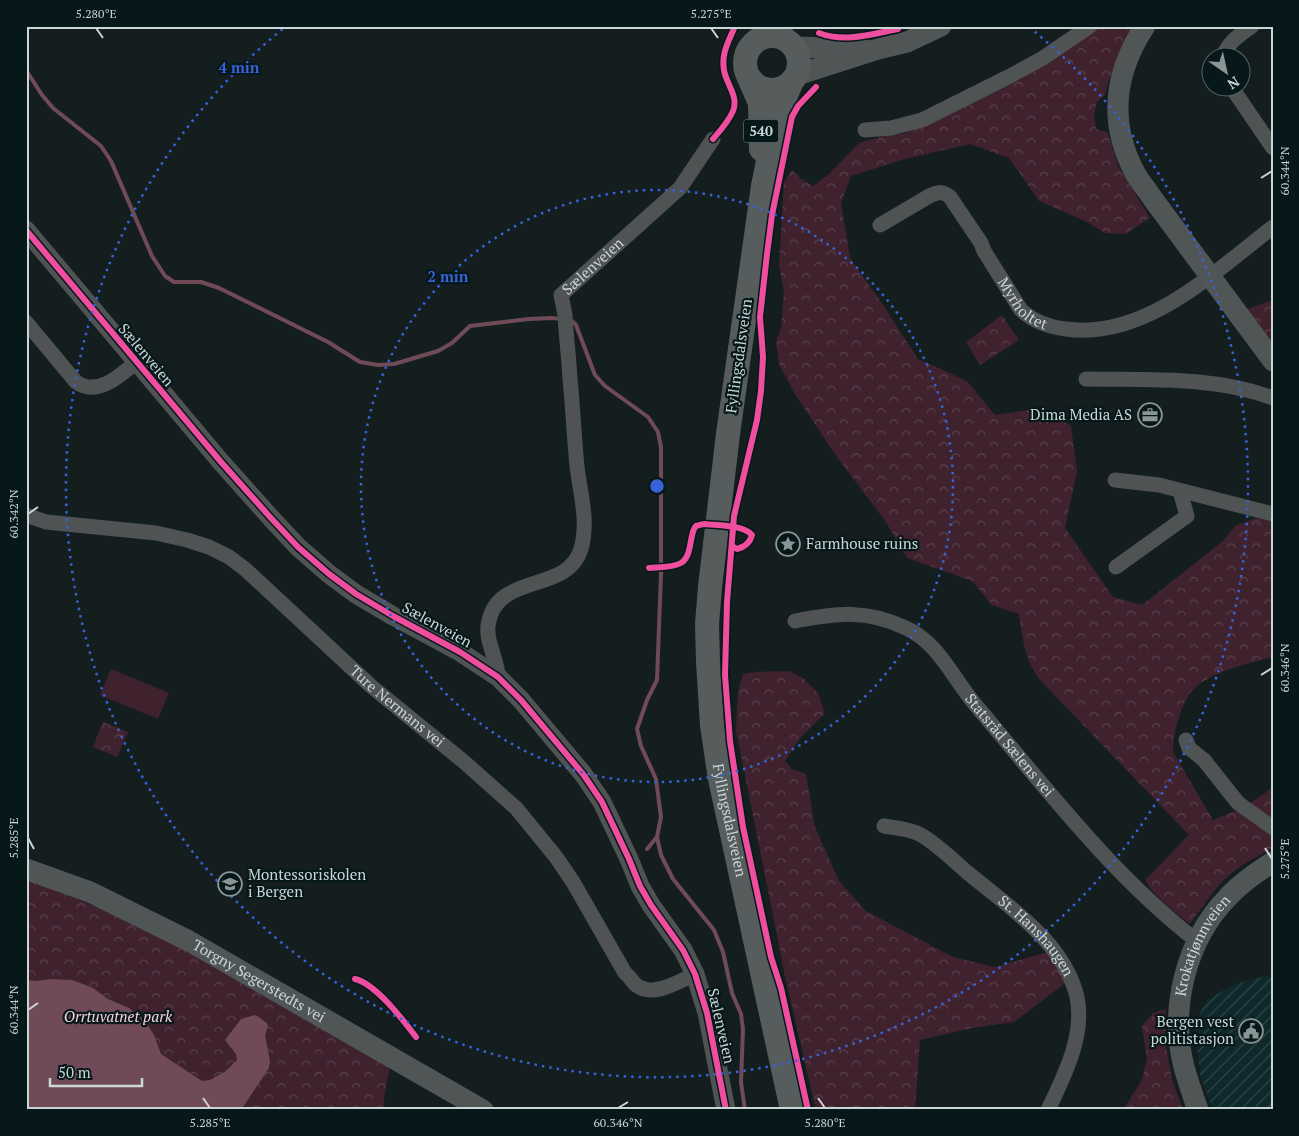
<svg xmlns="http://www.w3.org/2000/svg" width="1299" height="1136" viewBox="0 0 1299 1136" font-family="'PT Serif',serif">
<defs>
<pattern id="industrial-furrows" width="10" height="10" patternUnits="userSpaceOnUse" patternTransform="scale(1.25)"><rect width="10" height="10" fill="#0e282b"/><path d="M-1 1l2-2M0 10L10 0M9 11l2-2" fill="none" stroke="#304649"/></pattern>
<pattern id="forest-crowns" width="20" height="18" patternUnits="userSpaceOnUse" patternTransform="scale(1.25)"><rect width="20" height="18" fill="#3f222e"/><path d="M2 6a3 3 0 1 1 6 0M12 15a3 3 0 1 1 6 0" fill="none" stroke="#59414c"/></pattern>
</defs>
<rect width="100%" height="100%" fill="#141e1f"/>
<path fill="url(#industrial-furrows)" d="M1273,974V1110H1213L1200,1075L1195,1023L1206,1001L1234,984Z"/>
<path fill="#3f222e" d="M111,669L169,693L158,719L100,695Z"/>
<path fill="url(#forest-crowns)" d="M1101,26H1134L1124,44L1109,80L1105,94L1097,102L1094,113L1096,129L1107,132L1119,167L1150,218L1125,234L1105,233L1087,222L1039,201L1009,158L970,144L905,159L851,176L841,203L850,258L881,302L918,359L967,381L995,415L1041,408L1071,426L1077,471L1065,528L1113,597L1142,605L1223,541L1235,526L1256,518L1273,521V657C1249,663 1206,673 1191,692C1185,700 1182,708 1179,717C1175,729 1173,739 1173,752L1213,820C1235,812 1255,802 1273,787V848C1256,857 1238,866 1224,880C1211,893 1201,909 1190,924C1175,912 1155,898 1145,880L1189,835L1039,679C1025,659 1022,638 1019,614L992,605L972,581L907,558L886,522L834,453L793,391L779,364L776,342L781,327L784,292L779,265L784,182L792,170L801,179L813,186L828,175L859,143L883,136L902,134L934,122L1019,80Z
M1273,300V348L1244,310Z
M1002,315L1019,340L980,365L966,342Z
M789,671L803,678L818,693L825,713L801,737L785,761L792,769L806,774L815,827L839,881L866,911L953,957L995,967L1058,949L1068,981L1014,1022L972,1028L920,1040L915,1110H816L786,981L736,730L738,691L743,674L757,672Z
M103,722L128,732L117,757L93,747Z
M26,880L54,889L117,916L186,947L390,1066L385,1092L383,1110H26Z
M1166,1009L1165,1040L1172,1079L1183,1110H1123L1142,1080L1147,1058L1142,1026L1153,1013Z"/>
<path fill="#704b57" d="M51,979L72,980L93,988L108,999L129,1008L145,1021L154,1035L161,1054L202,1081L210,1080L226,1071L237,1060L236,1054L225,1040L241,1019L255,1015L267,1023L268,1026L265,1035L270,1061L269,1068L241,1110H26V980L37,981Z"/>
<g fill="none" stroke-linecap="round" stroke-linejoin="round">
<path stroke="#704b57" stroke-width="4" d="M26,70L42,95L53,108L101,146L111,161L152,256L165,276L174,282H201L219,288L328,342L360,362L378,365L394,364L438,351L452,343L470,326L529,319L552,318L562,319
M569,320L572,321L576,325L595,375L605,386L648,417L658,432L661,447V574L657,680L647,700L637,729L641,746L656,779L661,817L657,837L661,855L673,879L714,930L723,952L732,993L741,1014L743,1029L741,1082L745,1110
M647,849L657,837"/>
<g stroke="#4f5354" stroke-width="15">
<path d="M1223,58C1227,42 1240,35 1252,26"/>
<path d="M1232,88L1273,148"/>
<path d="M865,130L891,128L922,120L1012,75L1043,58L1090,26"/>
<path id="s1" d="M880,225L931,195C940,192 943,191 950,197L981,243L984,251L1021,310C1034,322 1048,327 1066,329C1145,340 1214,272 1273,227"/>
<path d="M26,322L76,382C97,397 120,376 136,362"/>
<path d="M1086,379C1148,380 1214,376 1273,398"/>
<path d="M1115,480L1159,485L1273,514"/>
<path id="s2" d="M26,515L46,522L156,533L187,540L209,547L229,557L245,569L371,686L463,761L516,808L556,857L573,882L625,973C629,976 632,981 636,985C653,998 678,982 695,974"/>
<path d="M1116,567L1187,516L1180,491"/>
<path id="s3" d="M795,621C837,613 866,609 906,628C934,641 948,668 965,691C972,702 981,711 989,721C1054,798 1117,879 1197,941"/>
<path id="s4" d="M498,677C498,659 486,644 488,626C495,571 567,595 581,549C589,521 580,493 577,466C574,437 573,408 570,379C569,358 566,336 565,315L561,295L680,188L713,139"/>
<path d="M1186,740L1189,748L1204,760L1238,803L1273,828"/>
<path id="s5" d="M884,826C895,828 912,829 921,835C937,844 954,861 968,873C1009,907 1064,942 1077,997C1085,1036 1064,1076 1048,1110"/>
</g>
<path stroke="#4f5354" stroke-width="19" d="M26,230L221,462L270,517L298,547L329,574L356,594L393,616L460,652L498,677L521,700L583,774L602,802L629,859L640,886L651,905L683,950L695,974L707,1013L726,1110"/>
<g stroke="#505556" stroke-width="21">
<path d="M1145,26C1114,73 1108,122 1135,173C1140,182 1147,190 1153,199L1273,361"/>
<path d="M795,47L865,49"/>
<path d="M797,75L878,49L907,42L941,26"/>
<path id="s6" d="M26,869L90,892L189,941L483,1110"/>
<path id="s7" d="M1198,1110C1193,1096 1188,1081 1184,1067C1169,1008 1186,940 1228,897C1241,883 1257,872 1273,862"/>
</g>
<g stroke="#575d5d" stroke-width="24">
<circle cx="772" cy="63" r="27"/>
<path d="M749,78L760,103L761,149"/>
<path id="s8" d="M792,81L777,117L763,186L728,434L710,587L707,624L708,662L712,725L720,779L792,1110"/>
</g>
<g stroke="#07181b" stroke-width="9">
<path id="cycleway" d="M819,33C845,43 872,34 898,29
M713,139C720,131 729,121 733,111C739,96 726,84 724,70C721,53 729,41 735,26
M26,230L221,462L270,517L298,547L329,574L356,594L393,616L460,652L498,677L521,700L583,774L602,802L629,859L640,886L651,905L683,950L695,974L707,1013L726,1110
M649,568C658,567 672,568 681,563C693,556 689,532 696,526C696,526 703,524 704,524C716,525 744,525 752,535C750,543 745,547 737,549L732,546
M355,979C376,984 403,1020 416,1037
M808,1110L781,988L771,957L743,827L730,741L725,675L727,602L734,516L757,420L761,391L763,357L760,317L767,254L772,215L792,117L798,106L816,87"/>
</g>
<use href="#cycleway" stroke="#ef4d9e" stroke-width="6"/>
</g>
<path fill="none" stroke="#cad5d6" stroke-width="2" d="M96,28L103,38M711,28L718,38M1261,178L1272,171M28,514L38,507M1261,675L1272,668M28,838L34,849M1265,848L1272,859M28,1010L38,1003M203,1098L210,1108M818,1098L825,1108M618,1108L628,1102"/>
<g fill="none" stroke="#3762d8" stroke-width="2.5" stroke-dasharray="2.5 5">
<circle cx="657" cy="486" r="296"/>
<path d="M1029 27A591 591 0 1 1 285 27"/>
</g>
<defs>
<g id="office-ring" transform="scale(1.25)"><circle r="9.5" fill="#07181b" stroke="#8a9596" stroke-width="1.5"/><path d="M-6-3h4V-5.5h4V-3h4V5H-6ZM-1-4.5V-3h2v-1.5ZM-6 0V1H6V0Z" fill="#8a9596"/></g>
<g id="sight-ring" transform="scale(1.25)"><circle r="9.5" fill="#07181b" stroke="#8a9596" stroke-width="1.5"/><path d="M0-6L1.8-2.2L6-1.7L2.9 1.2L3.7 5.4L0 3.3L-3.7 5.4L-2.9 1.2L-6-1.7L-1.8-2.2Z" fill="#8a9596"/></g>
<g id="school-ring" transform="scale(1.25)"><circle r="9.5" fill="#07181b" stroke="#8a9596" stroke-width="1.5"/><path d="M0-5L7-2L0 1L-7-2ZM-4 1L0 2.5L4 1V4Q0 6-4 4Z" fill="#8a9596"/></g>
<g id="civic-ring" transform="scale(1.25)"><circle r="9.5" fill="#07181b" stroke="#8a9596" stroke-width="1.5"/><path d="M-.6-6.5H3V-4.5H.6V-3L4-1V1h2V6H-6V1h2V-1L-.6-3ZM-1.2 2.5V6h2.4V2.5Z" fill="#8a9596"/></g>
</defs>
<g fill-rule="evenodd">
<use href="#office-ring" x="1150" y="415"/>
<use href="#sight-ring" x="788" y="544"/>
<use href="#school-ring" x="230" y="884"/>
<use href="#civic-ring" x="1251" y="1031"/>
</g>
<g text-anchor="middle" stroke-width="4.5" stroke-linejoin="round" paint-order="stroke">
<rect fill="#07181b" stroke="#909c9e" stroke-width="1" x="743.5" y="119.5" width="35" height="23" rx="4"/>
<g font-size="14" font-weight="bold" fill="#cad5d6">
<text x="761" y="136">540</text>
</g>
<g font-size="15" fill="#cad5d6" stroke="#07181b">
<text dy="5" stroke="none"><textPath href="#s4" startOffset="479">Sælenveien</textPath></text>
<text dy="5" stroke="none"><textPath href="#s1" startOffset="210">Myrholtet</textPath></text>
<text transform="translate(146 355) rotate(50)" y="5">Sælenveien</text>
<text transform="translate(739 356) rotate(-82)" y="5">Fyllingsdalsveien</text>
<text transform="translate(437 625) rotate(29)" y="5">Sælenveien</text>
<text dy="5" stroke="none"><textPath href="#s2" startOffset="434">Ture Nermans vei</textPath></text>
<text dy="5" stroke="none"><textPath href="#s3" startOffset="271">Statsråd Sælens vei</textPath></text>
<text dy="5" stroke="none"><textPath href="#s8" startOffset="749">Fyllingsdalsveien</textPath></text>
<text dy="5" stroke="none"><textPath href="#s5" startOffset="192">St. Hanshaugen</textPath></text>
<text dy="5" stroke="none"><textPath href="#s7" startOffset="172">Krokatjønnveien</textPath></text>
<text dy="5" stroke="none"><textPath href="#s6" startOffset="259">Torgny Segerstedts vei</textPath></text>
<text transform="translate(721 1026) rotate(77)" y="5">Sælenveien</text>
</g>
<g font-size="15" fill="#cad5d6" stroke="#07181b" text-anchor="end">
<text x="1132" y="420">Dima Media AS</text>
<text x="806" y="549" text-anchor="start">Farmhouse ruins</text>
<text x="248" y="880" text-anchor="start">Montessoriskolen<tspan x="248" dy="17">i Bergen</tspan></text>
<text x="1234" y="1027">Bergen vest<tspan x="1234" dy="17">politistasjon</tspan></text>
</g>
<g font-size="15" font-style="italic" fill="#fdd0de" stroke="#07181b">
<text x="118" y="1022">Orrtuvatnet park</text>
</g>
</g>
<circle cx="657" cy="486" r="8" fill="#3762d8" stroke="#07181b" stroke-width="2.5"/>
<g font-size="15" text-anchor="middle" font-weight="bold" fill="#3762d8" stroke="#07181b" stroke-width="4.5" stroke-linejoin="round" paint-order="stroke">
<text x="239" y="73">4 min</text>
<text x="448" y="282">2 min</text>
</g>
<rect width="1299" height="1136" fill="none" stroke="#07181b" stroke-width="55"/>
<g transform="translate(1226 72) rotate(146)"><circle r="24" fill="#07181b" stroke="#556466"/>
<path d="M0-4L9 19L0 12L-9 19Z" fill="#8a9596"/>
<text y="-8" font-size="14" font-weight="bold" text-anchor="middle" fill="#cad5d6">N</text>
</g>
<path d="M50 1078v8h92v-8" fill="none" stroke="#cad5d6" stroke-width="2.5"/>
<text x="58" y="1078" font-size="15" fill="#cad5d6" stroke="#07181b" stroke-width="4" paint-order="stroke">50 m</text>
<rect x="28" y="28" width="1244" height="1080" fill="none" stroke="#cad5d6" stroke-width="2"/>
<g font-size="12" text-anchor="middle" fill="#cad5d6">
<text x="96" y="18">5.280°E</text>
<text x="711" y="18">5.275°E</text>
<text transform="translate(1285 171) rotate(-90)" y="4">60.344°N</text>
<text transform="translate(14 514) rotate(-90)" y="4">60.342°N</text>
<text transform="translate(1285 668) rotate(-90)" y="4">60.346°N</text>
<text transform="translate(14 838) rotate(-90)" y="4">5.285°E</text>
<text transform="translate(1285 859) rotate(-90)" y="4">5.275°E</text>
<text transform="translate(14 1010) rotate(-90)" y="4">60.344°N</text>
<text x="210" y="1127">5.285°E</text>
<text x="618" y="1127">60.346°N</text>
<text x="825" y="1127">5.280°E</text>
</g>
</svg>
